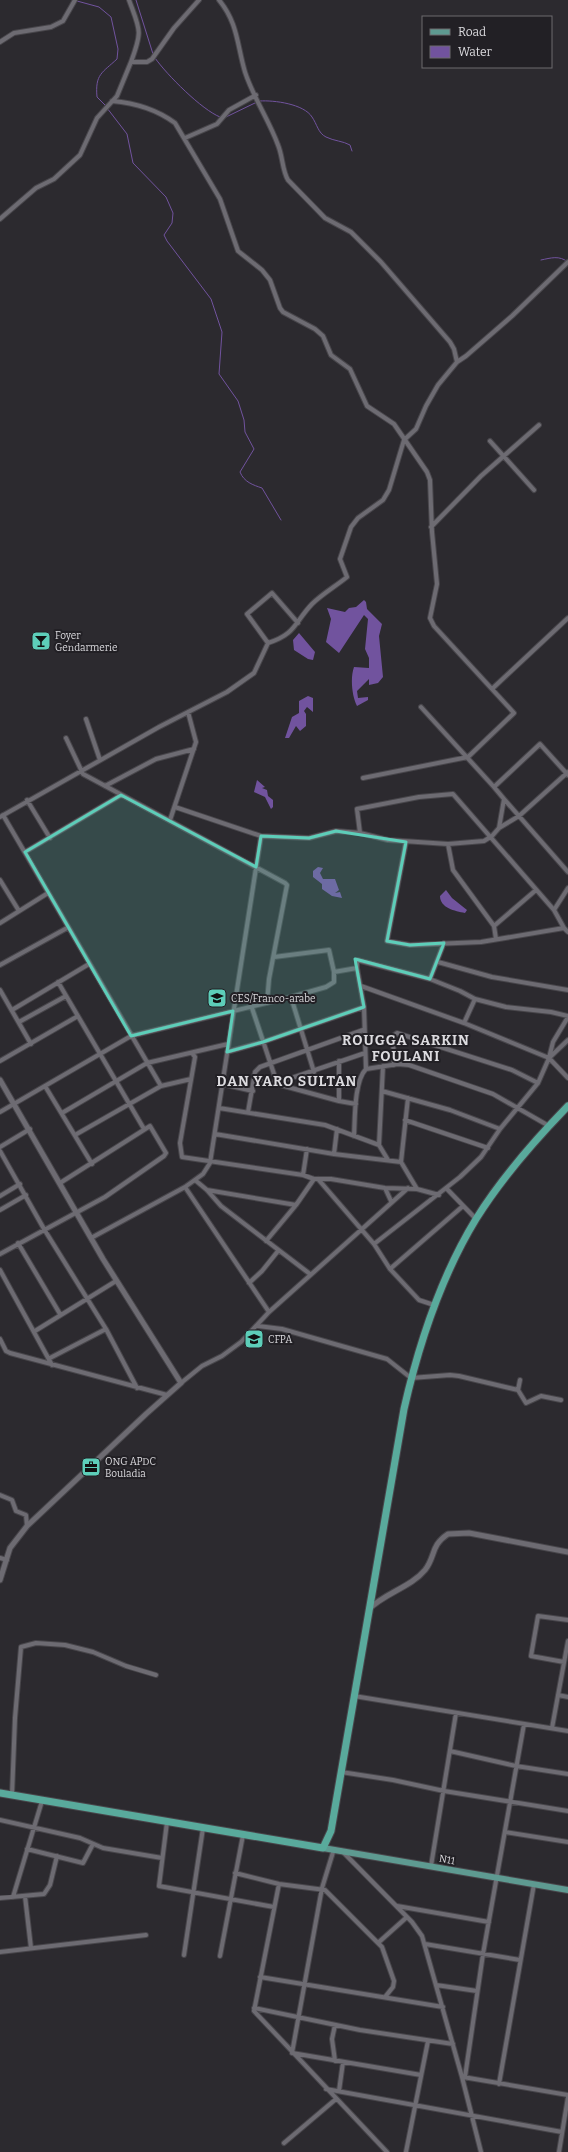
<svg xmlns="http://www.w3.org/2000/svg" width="568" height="2152" viewBox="0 0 568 2152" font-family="Bitter,serif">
<rect width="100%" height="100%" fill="#2c2a2f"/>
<path fill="#71539e" d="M364,600L366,602L367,609L382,624L379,636L383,677L378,683L369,685V679L357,691L358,698L368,697V700L357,706C352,696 350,678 354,667L369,668V658L365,649L368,619L364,615L339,653L326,642L331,619L327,608L345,612L349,608L356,607Z
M299,633L315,652L313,660L308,659L294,650L293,640Z
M308,696L313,698V712L307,707L304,711L306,714V726L300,731L296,726L289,738H285L292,717L299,713V701Z
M257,780L265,787L262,788L267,790L268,796L273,800V807L271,809L265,797L254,792Z
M318,867L323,868L320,873L323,879H335L339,890L335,893L340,892L342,898L332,896L322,889V884L313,877V871Z
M446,890L452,898L467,910L465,913C455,911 440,908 440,896Z"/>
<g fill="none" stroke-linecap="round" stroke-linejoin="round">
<path stroke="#71539e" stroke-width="1" d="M136,0L153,54
M77,1L99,7L111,17L118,49L117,59C102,73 95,74 97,97L106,106
M155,58C167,75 202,110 220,117
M260,101C274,100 304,104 312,117C317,124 318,133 326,137C334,141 343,141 350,145L352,151
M107,108L127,134L133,163L166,197L173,213L172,223L164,235L167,241L211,299L222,332L219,374L238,401L244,420L245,432L254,449L240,472C244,482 253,485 262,488L281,520
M226,117L257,102
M541,260C551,258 559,255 568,262"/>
<g stroke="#48464b" stroke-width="6">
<path id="minor" d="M129,0C140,30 143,30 131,62
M219,0C238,23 237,45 245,72C253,97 269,120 278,145C283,157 282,170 288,180L325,218L351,232L381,262L450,342L454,349L457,362
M0,42L14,33L51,27L63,21L75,0
M112,101C136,103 156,109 175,123L220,199L238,251L262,270L270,280L280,308L283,312L315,329L323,336L331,355L350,369L367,406L394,424L427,472L430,480L432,532L437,584L430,618L434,626L514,713L468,757L363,778
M185,138L217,124L229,110L256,95
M0,219L36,188L54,179L80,155L97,118L117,96L131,62H147L152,59L174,28L199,0
M490,441L534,490
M431,527L481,476L539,425
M268,643L247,614L272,593L298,623
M493,688L568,618
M421,707L494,787
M86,719L100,760
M66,738L83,774L285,883L287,885L269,979L267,1003
M105,786L156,759L194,749
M504,799L568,872
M27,800L50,838
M175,807L261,836L309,838L336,831L360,833L388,840L448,844L484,841L492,836L499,828L504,799L494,787L540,744L568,775
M3,815L161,1086
M0,817L159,727L227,692L254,673L268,643C296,634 294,623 312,604C322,594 336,586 347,577L340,559L351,527L358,518L383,500L389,490L404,440L416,429L426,406L438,385L457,362L466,356L512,316L568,262
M170,820L196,742L188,712
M499,828L519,816L568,772
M360,833L357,809L419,797L453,794L554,910L564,928
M406,842L387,941L410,945L481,942L564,928L568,932
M448,844L453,870L494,926L496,939
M25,852L121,795
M0,880L19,911
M554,910L568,888
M0,923L48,893
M494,926L536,890
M438,962L492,977L568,990
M0,965L67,928
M334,972L357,968
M430,979L444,943
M58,982L144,1129
M361,986L464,1023L549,1058L568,1078
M0,990L31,1044
M291,997L314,1072
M252,1008L277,1083
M12,1010L89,964
M19,1022L66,996
M464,1023L475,999
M227,1052L263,1042L364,1007
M192,1053L195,1057L180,1143L182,1157L303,1175L314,1179H331L385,1188L417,1189L439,1195
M549,1058L568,1040
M0,1061L78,1016
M394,1065L393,1036L397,1033L512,1070L538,1083
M383,1066L379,1145L388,1160
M366,1069L364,1007L357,968V960L430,979L460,991L475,999L506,1007L551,1012L568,1016
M255,1078L339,1101L356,1104
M277,1083L365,1053
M222,1084L253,1091
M45,1086L92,1164
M382,1091L450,1110L500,1129
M408,1098L401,1162L417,1189
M339,1101V1061
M219,1108L325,1125L379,1145
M0,1112L131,1036L291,997L326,987L334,982V972L329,950L274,957
M248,1112L255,1072L260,1067L363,1030
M62,1113L147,1063L228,1044
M405,1120L488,1148
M215,1134L334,1154L401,1162
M75,1135L161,1086L191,1079
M354,1136C355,1119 354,1081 366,1069L398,1064L409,1065L493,1094L549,1126
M0,1147L30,1129
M0,1151L44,1229L106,1329L137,1388
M334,1154L337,1129
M303,1175L307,1149
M318,1179L374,1244L390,1269L463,1206
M195,1180L207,1190L221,1206L310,1274
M185,1187L203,1174L210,1163L261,836
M385,1188L391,1201
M447,1189L476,1219
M207,1190L296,1205
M0,1196L20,1184
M0,1210L26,1195
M91,1238L185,1187L269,1312
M266,1241L296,1205L314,1179
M18,1243L60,1314
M374,1244L460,1177L481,1157L500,1129L538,1083L549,1058L553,1042L568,1017
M0,1254L105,1197L164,1156L166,1153L150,1126L60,1183
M390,1269L419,1300L434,1305
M0,1270L52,1365
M249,1283L262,1271L278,1251
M258,1326L282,1329L387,1359L411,1378L450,1375L459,1376L518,1390L526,1403L541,1396L561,1400
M35,1331L116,1281
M0,1339L6,1351L10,1353L167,1395
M50,1358L106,1329
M181,1383L202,1366L222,1356L241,1342L269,1312L408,1188
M518,1390L520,1380
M0,1495L12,1500L16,1511L26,1515L27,1526
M0,1558L7,1560
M564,1662L531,1656L538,1616L568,1620
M558,1695L568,1697
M354,1696L568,1731
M552,1728L568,1641
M450,1751L516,1766L568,1774
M341,1772L393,1780L444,1791L568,1811
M12,1795L15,1718L21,1647L36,1643L65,1645L93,1652L126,1666L156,1675
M0,1820L80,1838L103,1848L162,1858
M167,1822L159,1886L274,1907
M505,1832L568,1842
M27,1849L83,1863L93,1844
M342,1851L412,1922L422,1936L462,2077L481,2152
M431,1866L456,1713
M235,1873L279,1884L325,1890L382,1947L394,1981L393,1987L385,1997
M279,1884L254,2011L387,2152
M25,1896L31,1948
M13,1897L42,1801
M0,1898L44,1894L50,1885L57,1856
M397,1906L489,1922
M379,1942L407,1917
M425,1944L520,1960
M0,1952L146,1935
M184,1955L203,1828
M220,1956L243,1835
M260,1977L443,2007
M436,1985L477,1991
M254,2008L360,2030L453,2044
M335,2025L332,2039L335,2061
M292,2053L322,1888L334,1849
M292,2053L421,2075
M463,2077L568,2095
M465,2077L483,1954L524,1724
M499,2084L534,1884
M326,2089L562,2132
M339,2091L343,2062
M284,2143L336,2099
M406,2152L428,2041
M559,2152L568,2097"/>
</g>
<g stroke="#48464b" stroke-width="7">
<path id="tertiary" d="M0,1080L103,1259L181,1383L146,1414L27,1526L10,1548L0,1580
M369,1609C385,1593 411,1587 425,1570C436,1556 430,1546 448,1534L469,1533L568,1552"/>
</g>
<g stroke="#48464b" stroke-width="8">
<path id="primary" d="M323,1848L568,1890"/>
</g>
<g stroke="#48464b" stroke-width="9">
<path id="trunk" d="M0,1793L323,1848L331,1831L404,1409C419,1343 440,1278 476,1219C502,1177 534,1141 568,1106"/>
</g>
<use href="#minor" stroke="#6d6b72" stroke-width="4"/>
<use href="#tertiary" stroke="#6d6b72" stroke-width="5"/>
<use href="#primary" stroke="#5e9a91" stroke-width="6"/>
<use href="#trunk" stroke="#59aa9c" stroke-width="7"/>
</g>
<path fill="#5dceb9" fill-opacity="0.2" stroke="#5dceb9" stroke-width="3" stroke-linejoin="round" d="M121,795L256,867L261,836L309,838L336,831L406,842L387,941L410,945L444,943L430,979L355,959L364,1007L263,1042L227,1052L233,1011L131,1036L25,852Z"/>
<defs>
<g id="bar-square" transform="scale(1)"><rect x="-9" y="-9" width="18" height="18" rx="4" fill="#5dceb9" stroke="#222025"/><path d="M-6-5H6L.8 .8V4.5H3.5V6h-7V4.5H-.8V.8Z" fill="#111"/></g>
<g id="school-square" transform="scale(1)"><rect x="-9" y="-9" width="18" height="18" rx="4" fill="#5dceb9" stroke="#222025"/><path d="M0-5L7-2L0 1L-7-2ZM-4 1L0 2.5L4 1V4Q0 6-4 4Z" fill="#111"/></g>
<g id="office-square" transform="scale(1)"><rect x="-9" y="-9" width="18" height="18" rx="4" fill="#5dceb9" stroke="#222025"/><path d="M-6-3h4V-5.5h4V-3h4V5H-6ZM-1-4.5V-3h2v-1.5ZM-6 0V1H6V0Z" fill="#111"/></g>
</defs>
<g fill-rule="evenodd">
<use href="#bar-square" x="41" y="641"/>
<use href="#school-square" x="217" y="998"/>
<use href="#school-square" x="254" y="1339"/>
<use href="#office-square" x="91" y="1467"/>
</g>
<g text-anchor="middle" stroke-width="4" stroke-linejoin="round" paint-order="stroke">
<g font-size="10" fill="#dcdbdf" stroke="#222025" text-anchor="start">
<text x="55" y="639">Foyer<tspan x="55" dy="12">Gendarmerie</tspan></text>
<text x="231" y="1002">CES/Franco-arabe</text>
<text x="268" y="1343">CFPA</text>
<text x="105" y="1465">ONG APDC<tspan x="105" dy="12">Bouladia</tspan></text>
</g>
<g font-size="10" fill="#dcdbdf" stroke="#222025">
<text transform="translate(447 1859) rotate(10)" y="4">N11</text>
</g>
<g font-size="14" font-weight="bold" letter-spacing="1" fill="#dcdbdf" stroke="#222025">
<text x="406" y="1045">ROUGGA SARKIN<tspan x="406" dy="16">FOULANI</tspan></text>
<text x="287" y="1086">DAN YARO SULTAN</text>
</g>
</g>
<rect x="422" y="16" width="130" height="52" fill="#222025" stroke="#6c6b6f"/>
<rect x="430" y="29" width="20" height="6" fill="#5e9a91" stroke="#6c6b6f"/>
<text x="458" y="36" font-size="12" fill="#dcdbdf">Road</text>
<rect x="430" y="46" width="20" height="12" fill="#71539e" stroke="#6c6b6f"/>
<text x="458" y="56" font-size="12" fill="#dcdbdf">Water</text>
</svg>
